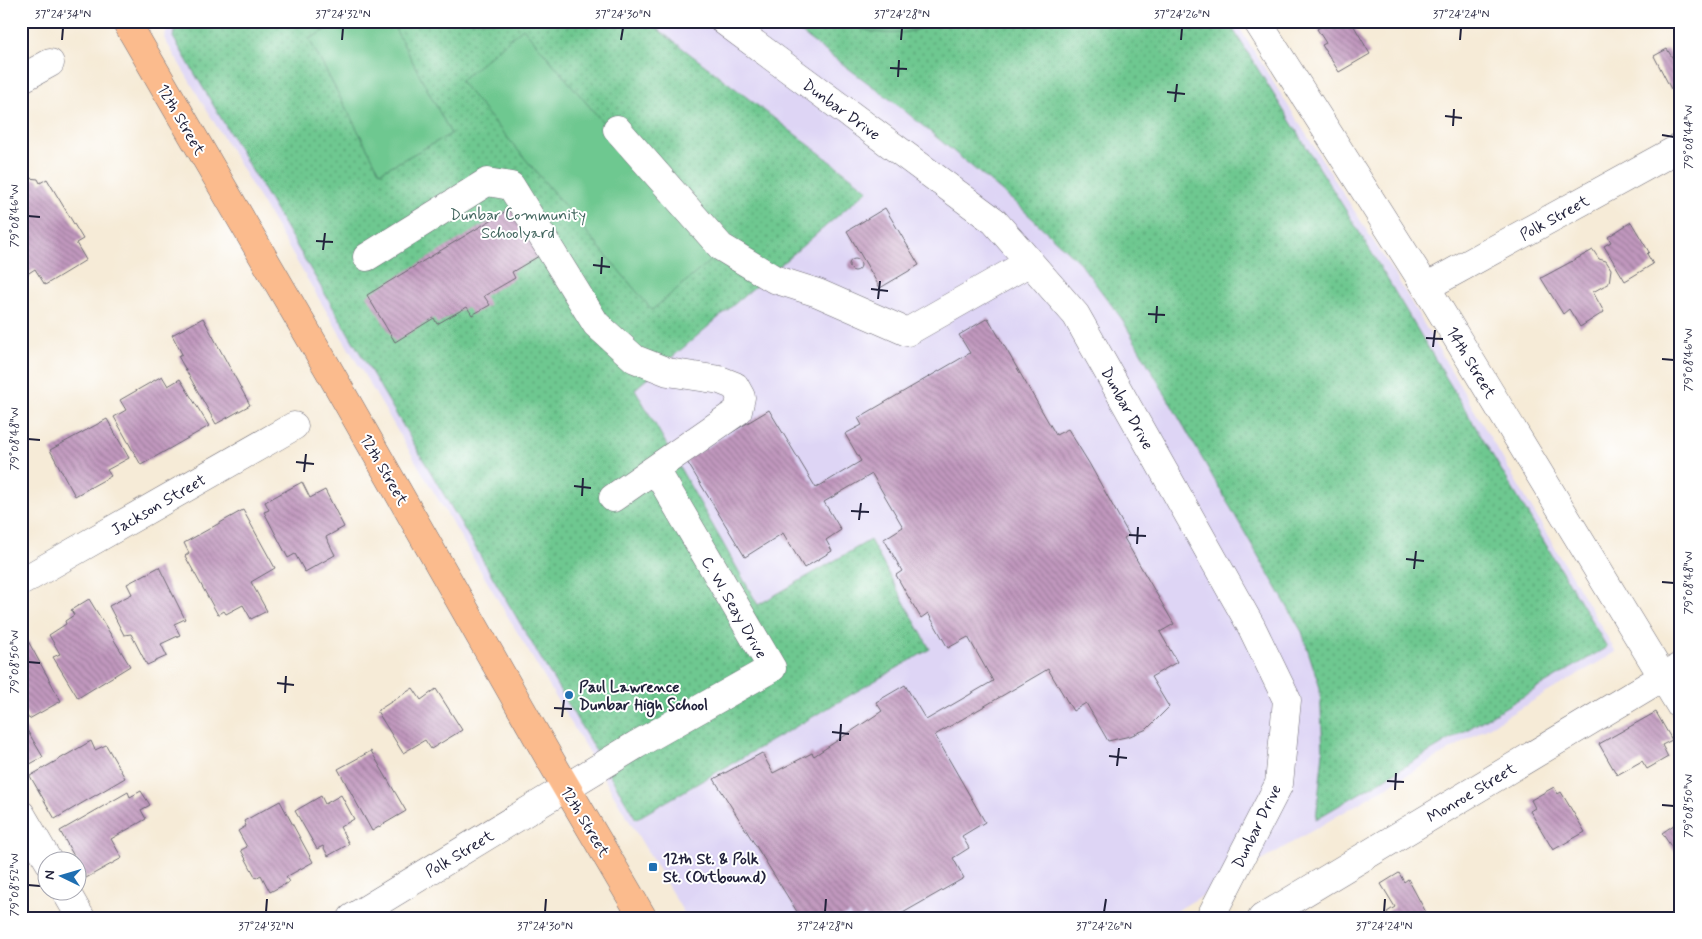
<svg xmlns="http://www.w3.org/2000/svg" width="1702" height="939" viewBox="0 0 1702 939" font-family="Mynerve,sans-serif">
<defs>
<pattern id="park-dots" width="8" height="8" patternUnits="userSpaceOnUse" patternTransform="scale(1.25)"><rect width="8" height="8" fill="#6ec890"/><path d="M2 2h.1M6 6h.1" fill="none" stroke="#5aa277" stroke-width="1.8" stroke-linecap="round"/></pattern>
<pattern id="building-back-hatch" width="6" height="6" patternUnits="userSpaceOnUse" patternTransform="scale(1.25)"><rect width="6" height="6" fill="#c198be"/><path d="M-1 5l2 2M0 0l6 6M5-1l2 2" fill="none" stroke="#9c7c9c"/></pattern>
</defs>
<rect width="100%" height="100%" fill="#fff"/>
<filter id="ink" filterUnits="userSpaceOnUse"><feTurbulence type="fractalNoise" baseFrequency=".02" numOctaves="2"/><feDisplacementMap in="SourceGraphic" scale="10" xChannelSelector="R" yChannelSelector="G"/><feConvolveMatrix kernelMatrix="1 2 1 2 8 2 1 2 1" color-interpolation-filters="sRGB"/></filter>
<filter id="wash" filterUnits="userSpaceOnUse"><feTurbulence type="fractalNoise" baseFrequency=".0096" numOctaves="4" result="noise"/><feDisplacementMap in="SourceGraphic" scale="20" xChannelSelector="R" yChannelSelector="G"/><feGaussianBlur stdDeviation="1.12" result="paint"/><feColorMatrix in="noise" values="0 0 0 0 0 0 0 0 0 0 0 0 0 0 0 0 0 1.4 0 .05"/><feComposite in="paint" operator="in"/></filter>
<g filter="url(#wash)">
<rect width="100%" height="100%" fill="#f6ebd7"/>
<path fill="#ded5f5" d="M170,21H1235L1401,285L1616,652L1164,918H687L164,38Z"/>
<path fill="url(#park-dots)" stroke="#487566" d="M178,21H647L868,190L635,389L758,605L870,540L930,649L636,819L173,37Z
M785,21H1228L1358,230L1607,647L1316,819L1323,752L1320,688L1302,632L1122,319L1080,263L1018,205L899,106Z"/>
<path fill="#6ec890" stroke="#487566" d="M342,21H391L451,134L380,172L309,39Z
M844,21H936C907,38 873,37 844,21Z
M523,28L716,256L652,310L460,81Z"/>
<g id="blocks">
<path fill="url(#building-back-hatch)" d="M1330,21H1351L1370,54L1339,72L1322,45L1326,43L1317,29Z
M1667,49L1675,62L1681,59V91L1678,85L1671,89L1654,56Z
M28,178L38,179L40,183L47,179L83,239L76,243L86,260L45,285L35,269L21,278V181Z
M511,208L539,256L512,272L515,278L484,296L490,305L472,315L467,307L437,324L434,318L395,342L367,295Z
M885,208L919,265L880,288L847,231Z
M1631,222L1649,252L1647,254L1653,264L1625,281L1604,246L1611,242L1608,237Z
M1593,250L1599,259L1606,261L1611,269L1609,283L1593,292L1604,312L1580,327L1569,309L1563,314L1541,278Z
M849 265a6 6 0 1 1 12 0a6 6 0 1 1-12 0Z
M203,318L250,405L216,424L178,356L182,354L172,335Z
M988,318L1056,435L1068,429L1089,463L1129,535L1124,538L1174,624L1160,632L1177,662L1151,677L1169,707L1147,729L1130,736L1108,741L1086,703L1073,711L1048,669L935,735L985,822L962,836L969,848L953,858L964,878L894,918H867L865,914L860,918H852L849,913L840,918H801L714,779L762,753L773,773L812,753L814,756L882,711L876,702L905,685L926,720L993,681L968,637L948,648L928,613L921,618L909,598L896,575L902,571L884,539L903,527L872,474L824,502L841,530L826,540L832,551L804,568L783,533L745,557L686,460L769,410L816,488L861,461L845,434L862,425L858,418L970,353L959,335Z
M162,376L168,386L180,379L209,426L141,465L114,417L126,410L120,400Z
M107,419L129,458L107,470L111,476L75,496L50,450Z
M21,482L29,494L21,500Z
M302,482L310,498L325,490L344,527L326,537L335,555L305,572L295,554L288,558L264,512L269,510L265,502Z
M243,510L275,568L251,582L267,611L251,619L243,605L226,614L224,611L218,615L185,556L189,553L184,543Z
M159,567L185,619L174,624L180,635L161,644L167,656L147,665L131,634L124,635L109,606L132,594L127,584Z
M89,599L130,666L78,698L53,657L60,654L49,635L66,624L65,621L74,615L71,610Z
M28,641L61,701L29,719L21,705V645Z
M413,688L421,700L436,689L462,730L431,749L425,740L403,753L377,711Z
M1656,712L1672,740L1662,745L1668,757L1647,769L1642,761L1617,775L1599,744Z
M21,720L43,757L21,769Z
M91,741L95,750L106,745L125,778L55,819L30,776Z
M371,751L406,811L372,831L338,769Z
M1554,787L1558,794L1561,792L1585,832L1553,850L1530,811L1535,808L1531,800Z
M141,791L150,805L141,810L146,819L111,839L122,858L86,878L60,831L128,792L130,797Z
M341,795L354,819L340,827L349,844L328,856L323,846L317,849L295,811L321,796L325,804Z
M280,801L313,862L286,877L289,882L270,892L261,875L256,878L241,850L247,847L238,831L246,826L244,821Z
M1681,820V861L1662,833Z
M1399,873L1404,882L1408,879L1428,916L1390,918L1387,912L1395,907L1381,884Z"/>
</g>
</g>
<g filter="url(#ink)">
<use href="#blocks" fill-opacity="0" stroke="#6c6872" stroke-width="1"/>
<g fill="none" stroke-linecap="round" stroke-linejoin="round">
<g stroke="#6c6872" stroke-width="29">
<path id="minor" d="M724,21L994,221L1076,315L1251,626L1287,700L1279,784L1210,918
M1257,21L1426,287L1681,707
M21,79L50,63
M617,129L721,247L774,279L818,293L907,332L1030,262
M367,257L487,182L511,186L596,324L635,359L668,372L720,380L735,386L741,397L738,411L613,498
M1426,287L1681,147
M21,582L294,426
M21,814L49,862
M66,892L81,918
M352,918L636,745L772,668L656,470
M1262,918L1681,666"/>
</g>
<g stroke="#6c6872" stroke-width="29">
<path id="major" d="M126,21L327,367L548,756L643,918"/>
</g>
<use href="#minor" stroke="#fff" stroke-width="28"/>
<use href="#major" stroke="#fbbb8d" stroke-width="28"/>
</g>
</g>
<path fill="none" stroke="#22223b" stroke-width="2" d="M62,40L63,28M342,40L343,28M621,40L623,28M901,40L902,28M1181,40L1182,28M1460,40L1461,28M890,68L907,69M898,77L899,60M1167,92L1185,94M1175,102L1177,84M1445,116L1462,118M1453,126L1454,109M1662,135L1674,137M28,216L40,217M316,241L333,242M323,250L325,233M593,265L610,267M601,274L602,257M871,289L888,291M878,299L880,281M1148,314L1165,315M1156,323L1157,306M1426,338L1443,339M1433,347L1435,330M1662,359L1674,360M28,439L40,440M296,462L314,464M304,472L306,454M574,486L591,488M582,496L583,478M851,511L869,512M859,520L861,503M1129,535L1146,536M1137,544L1138,527M1406,559L1424,561M1414,569L1416,551M1662,582L1674,583M28,662L40,663M277,683L294,685M285,693L286,676M554,708L572,709M562,717L564,700M832,732L849,734M840,741L841,724M1109,756L1127,758M1117,766L1119,748M1387,781L1404,782M1395,790L1396,773M1662,805L1674,806M28,885L40,886M266,912L267,899M545,912L546,899M825,912L826,899M1104,912L1106,899M1384,912L1385,899"/>
<g fill="#1f6fb2" stroke="#fff" stroke-width="2">
<circle cx="569" cy="695" r="5"/>
<rect x="648" y="862" width="10" height="10" rx="2.5"/>
</g>
<g text-anchor="middle" stroke-width="4" stroke-linejoin="round" paint-order="stroke">
<g font-size="16" fill="#22223b" stroke="#fff">
<text transform="translate(842 109) rotate(36)" y="6">Dunbar Drive</text>
<text transform="translate(182 119) rotate(60)" y="6">12th Street</text>
<text transform="translate(1554 217) rotate(-29)" y="6">Polk Street</text>
<text transform="translate(1472 362) rotate(59)" y="6">14th Street</text>
<text transform="translate(1128 408) rotate(61)" y="6">Dunbar Drive</text>
<text transform="translate(385 469) rotate(60)" y="6">12th Street</text>
<text transform="translate(158 504) rotate(-30)" y="6">Jackson Street</text>
<text transform="translate(735 607) rotate(60)" y="6">C. W. Seay Drive</text>
<text transform="translate(1471 792) rotate(-31)" y="6">Monroe Street</text>
<text transform="translate(586 821) rotate(59)" y="6">12th Street</text>
<text transform="translate(1256 826) rotate(-64)" y="6">Dunbar Drive</text>
<text transform="translate(459 853) rotate(-31)" y="6">Polk Street</text>
</g>
<g font-size="16" fill="#40645d" stroke="#fff">
<text x="518" y="220">Dunbar Community<tspan x="518" dy="18">Schoolyard</tspan></text>
</g>
<g font-size="16" font-weight="bold" fill="#22223b" stroke="#fff" text-anchor="start">
<text x="579" y="692">Paul Lawrence<tspan x="579" dy="18">Dunbar High School</tspan></text>
<text x="663" y="864">12th St. &amp; Polk<tspan x="663" dy="18">St. (Outbound)</tspan></text>
</g>
</g>
<rect width="1702" height="939" fill="none" stroke="#fff" stroke-width="55"/>
<g transform="translate(62 876) rotate(275)"><circle r="24" fill="#ffffff" stroke="#a7a7b1"/>
<path d="M0-4L9 19L0 12L-9 19Z" fill="#1f6fb2"/>
<text y="-8" font-size="14" font-weight="bold" text-anchor="middle" fill="#22223b">N</text>
</g>
<rect x="28" y="28" width="1646" height="884" fill="none" stroke="#22223b" stroke-width="2"/>
<g font-size="12" text-anchor="middle" fill="#22223b">
<text x="63" y="18">37°24'34"N</text>
<text x="343" y="18">37°24'32"N</text>
<text x="623" y="18">37°24'30"N</text>
<text x="902" y="18">37°24'28"N</text>
<text x="1182" y="18">37°24'26"N</text>
<text x="1461" y="18">37°24'24"N</text>
<text transform="translate(1688 137) rotate(-90)" y="4">79°08'44"W</text>
<text transform="translate(14 216) rotate(-90)" y="4">79°08'46"W</text>
<text transform="translate(1688 360) rotate(-90)" y="4">79°08'46"W</text>
<text transform="translate(14 439) rotate(-90)" y="4">79°08'48"W</text>
<text transform="translate(1688 583) rotate(-90)" y="4">79°08'48"W</text>
<text transform="translate(14 662) rotate(-90)" y="4">79°08'50"W</text>
<text transform="translate(1688 806) rotate(-90)" y="4">79°08'50"W</text>
<text transform="translate(14 885) rotate(-90)" y="4">79°08'52"W</text>
<text x="266" y="930">37°24'32"N</text>
<text x="545" y="930">37°24'30"N</text>
<text x="825" y="930">37°24'28"N</text>
<text x="1104" y="930">37°24'26"N</text>
<text x="1384" y="930">37°24'24"N</text>
</g>
</svg>
